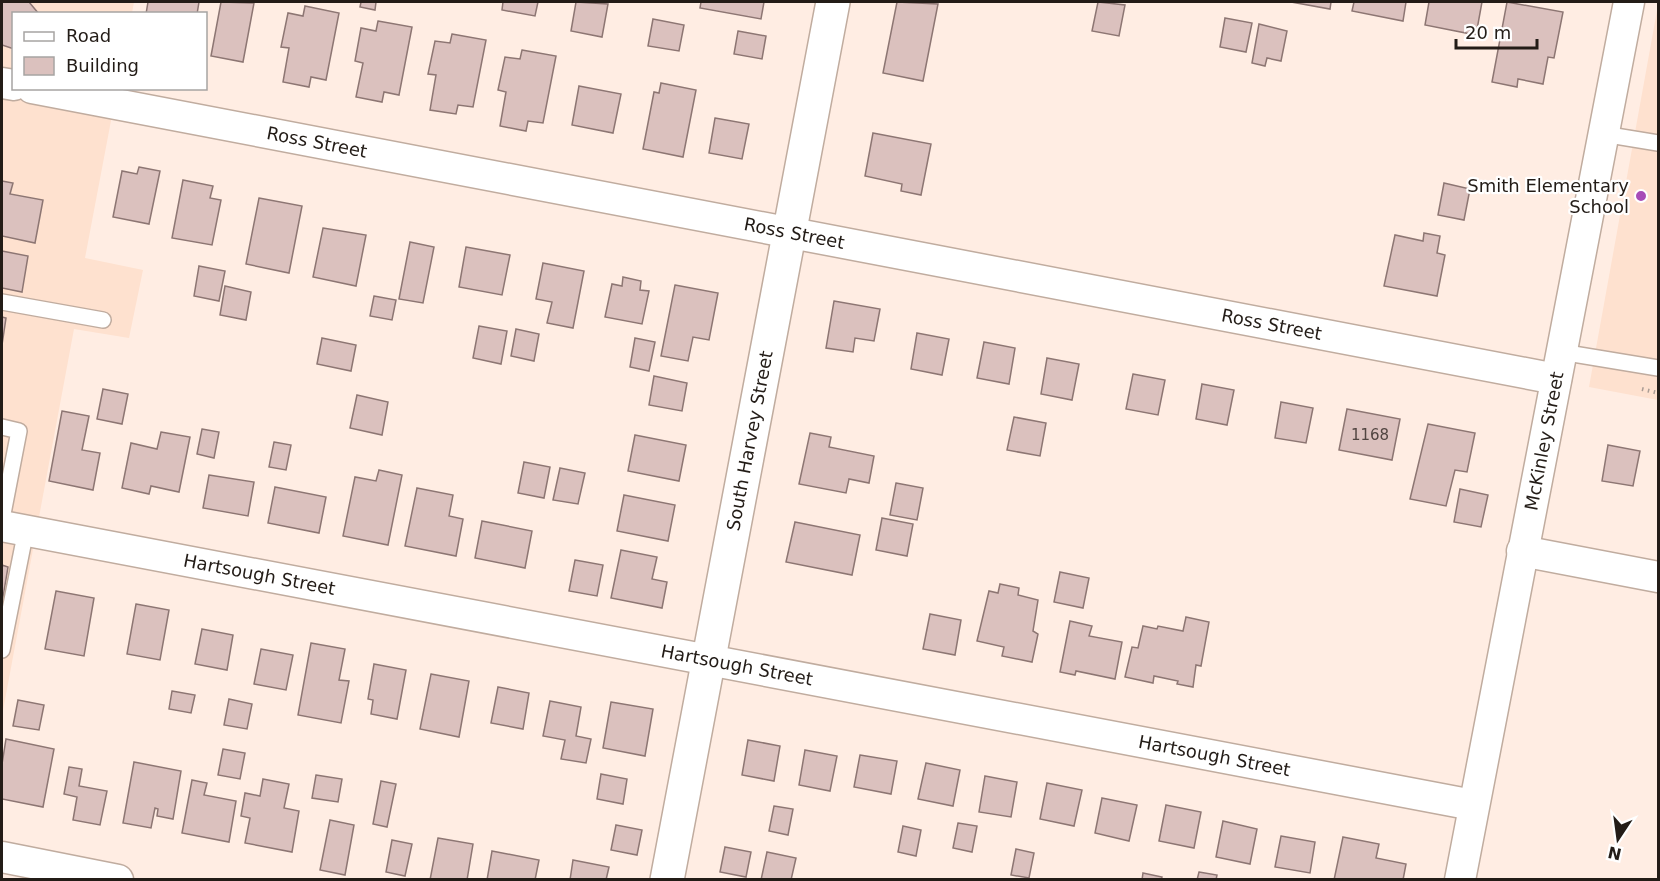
<svg xmlns="http://www.w3.org/2000/svg" width="1660" height="881" viewBox="0 0 1660 881" font-family="'DejaVu Sans',sans-serif">
<rect width="100%" height="100%" fill="#ffede3"/>
<path fill="#fee1cf" d="M2,2H134L132,13L14,14V88L117,89L85,258L143,270L129,338L74,329L2,716Z
M1658,5V400L1589,387Z"/>
<path fill="#dbc1be" stroke="#8d7673" stroke-width="1.5" d="M2,2H29L39,14H14V49L2,45Z
M148,2H199L197,14H146Z
M221,2L254,3L243,62L211,56Z
M361,2H376L375,10L360,7Z
M503,2H538L535,16L502,10Z
M576,2L608,4L602,37L571,31Z
M701,2H764L761,19L700,8Z
M897,2L938,4L923,81L883,73Z
M1098,2L1125,5L1119,36L1092,31Z
M1291,2H1331L1330,9Z
M1354,2H1406L1403,21L1352,11Z
M1429,2H1482L1476,35L1425,25Z
M1507,2L1563,12L1554,58L1548,57L1543,84L1518,79L1517,87L1492,82Z
M305,6L339,13L326,80L311,77L309,87L283,82L289,48L281,47L288,13L303,16Z
M1225,18L1252,23L1246,52L1220,47Z
M653,19L684,25L679,51L648,46Z
M378,21L412,27L399,95L384,92L382,102L356,97L363,63L355,61L361,28L376,31Z
M1259,24L1287,31L1281,61L1267,58L1265,66L1252,63Z
M738,31L766,36L762,59L734,54Z
M452,34L486,40L473,107L458,105L456,114L430,110L436,75L428,74L435,41L450,43Z
M522,50L556,56L543,123L528,121L526,131L500,126L506,92L498,90L505,57L520,59Z
M661,83L696,90L683,157L643,149L654,92L659,93Z
M579,86L621,94L613,133L572,125Z
M715,118L749,124L742,159L709,153Z
M873,133L931,144L921,195L901,191L902,184L865,176Z
M139,167L160,171L149,224L113,217L122,171L137,174Z
M183,180L213,186L210,198L221,200L212,245L172,238Z
M2,181L13,183L10,194L43,200L35,243L2,236Z
M1444,183L1470,189L1464,220L1438,215Z
M259,198L302,206L289,273L246,264Z
M323,228L366,235L356,286L313,277Z
M1424,233L1440,236L1437,253L1445,255L1437,296L1384,286L1395,235L1423,241Z
M410,242L434,247L423,303L399,299Z
M466,247L510,255L502,295L459,287Z
M2,251L28,256L22,292L2,288Z
M543,263L584,271L573,328L547,323L552,302L536,299Z
M199,266L225,271L219,301L194,296Z
M623,277L641,281L640,290L649,291L642,324L605,317L612,284L622,286Z
M675,285L718,293L709,340L693,337L688,361L661,356Z
M225,286L251,292L246,320L220,315Z
M374,296L396,300L392,320L370,316Z
M834,301L880,309L874,341L855,338L853,352L826,348Z
M2,317L6,318L2,345Z
M479,326L507,331L501,364L473,358Z
M516,329L539,334L534,361L511,356Z
M917,333L949,339L942,375L911,369Z
M322,338L356,345L351,371L317,364Z
M635,338L655,342L649,371L630,367Z
M984,342L1015,348L1009,384L977,378Z
M1047,358L1079,364L1072,400L1041,394Z
M1133,374L1165,380L1158,415L1126,409Z
M654,376L687,383L682,411L649,405Z
M1202,384L1234,390L1227,425L1196,419Z
M103,389L128,394L122,424L97,419Z
M357,395L388,402L382,435L350,428Z
M1281,402L1313,408L1306,443L1275,438Z
M1347,409L1400,419L1392,460L1339,450Z
M62,411L89,416L82,450L100,453L93,490L49,481Z
M1014,417L1046,423L1040,456L1007,450Z
M1428,424L1475,433L1467,472L1455,470L1446,506L1410,499Z
M202,429L219,432L214,458L197,454Z
M161,432L190,437L179,492L151,486L149,494L122,488L131,443L157,449Z
M810,433L831,437L829,447L874,456L869,483L849,479L846,493L799,484Z
M635,435L686,445L679,481L628,471Z
M274,442L291,445L286,470L269,467Z
M1608,445L1640,451L1633,486L1602,481Z
M524,462L550,467L544,498L518,493Z
M560,468L585,473L578,504L553,500Z
M379,470L402,475L388,545L343,536L355,477L376,481Z
M209,475L254,482L248,516L203,508Z
M896,483L923,488L917,520L890,515Z
M275,487L326,497L319,533L268,523Z
M417,488L453,495L449,516L463,519L456,556L405,546Z
M1460,489L1488,495L1481,527L1454,522Z
M624,495L675,505L668,541L617,531Z
M882,518L913,524L907,556L876,550Z
M482,521L532,531L525,568L475,558Z
M795,522L860,535L852,575L786,562Z
M621,550L657,557L652,579L667,582L662,608L611,598Z
M575,560L603,565L597,596L569,591Z
M2,565L8,567L2,603Z
M1060,572L1089,578L1083,608L1054,602Z
M1000,584L1019,588L1018,595L1038,600L1033,631L1038,634L1032,662L1002,656L1004,647L977,641L989,591L998,593Z
M56,591L94,598L84,656L45,649Z
M136,604L169,610L160,660L127,654Z
M930,614L961,620L955,655L923,649Z
M1186,617L1209,622L1201,666L1196,665L1193,687L1177,684L1178,681L1154,676L1153,683L1125,677L1132,647L1138,648L1143,626L1157,629L1158,626L1183,631Z
M1070,621L1092,626L1089,636L1122,642L1115,679L1076,671L1075,675L1060,672Z
M202,629L233,635L227,670L195,664Z
M311,643L345,649L339,680L349,681L341,723L298,715Z
M261,649L293,655L286,690L254,684Z
M374,664L406,670L397,719L371,714L373,700L368,699Z
M431,674L469,681L459,737L420,729Z
M498,687L529,693L523,729L491,723Z
M172,691L195,695L191,713L169,709Z
M229,699L252,704L247,729L224,725Z
M18,700L44,705L39,730L13,726Z
M550,701L581,707L576,736L591,739L586,763L561,759L565,740L543,736Z
M611,702L653,709L645,756L603,748Z
M6,739L54,749L43,807L2,799V764Z
M748,740L780,746L774,781L742,775Z
M223,749L245,753L240,779L218,775Z
M805,750L837,756L830,791L799,785Z
M860,755L897,761L891,794L854,787Z
M134,762L181,771L173,819L157,816L158,809L155,808L151,828L123,823Z
M926,763L960,770L953,806L918,799Z
M69,767L82,769L79,786L107,791L100,825L73,820L77,797L64,794Z
M601,774L627,779L623,804L597,799Z
M316,775L342,779L338,802L312,798Z
M985,776L1017,782L1011,817L979,812Z
M263,779L289,784L284,808L299,811L292,852L245,843L250,818L241,816L245,793L260,796Z
M192,780L207,783L204,795L236,801L229,842L182,833Z
M381,781L396,784L387,827L373,824Z
M1047,783L1082,790L1074,826L1040,819Z
M1102,798L1137,805L1129,841L1095,833Z
M1166,805L1201,812L1194,848L1159,841Z
M774,806L793,809L788,835L769,831Z
M330,820L354,825L345,875L320,870Z
M1223,821L1257,829L1250,864L1216,857Z
M958,823L977,826L972,852L953,848Z
M616,825L642,830L637,855L611,850Z
M903,826L921,830L916,856L898,852Z
M1281,836L1315,842L1310,873L1275,867Z
M1343,837L1379,844L1376,858L1406,864L1403,880H1334Z
M438,838L473,844L467,880H430Z
M392,840L412,844L405,876L386,872Z
M725,847L751,852L746,877L720,872Z
M1016,849L1034,853L1029,878L1011,875Z
M492,851L539,860L535,880H487Z
M767,852L796,858L791,880H761Z
M573,860L609,867L606,880H570Z
M1199,872L1217,875L1216,880H1197Z
M1143,873L1162,877L1161,880H1142Z"/>
<g fill="none" stroke-linecap="round" stroke-linejoin="round">
<g stroke="#c0ac9f" stroke-width="18">
<path id="service" d="M1603,134L1658,143
M2,302L103,320
M1561,352L1658,368
M2,427L19,431L2,519
M2,650L26,530"/>
</g>
<g stroke="#c0ac9f" stroke-width="33">
<g id="minor">
<path d="M2,83L14,85"/>
<path id="s1" d="M32,88L1556,379"/>
<path id="s2" d="M2,526L1473,805"/>
<path d="M1522,551L1658,577"/>
<path d="M2,857L118,880"/>
<path id="s3" d="M1460,880L1629,2"/>
</g>
</g>
<g stroke="#c0ac9f" stroke-width="36">
<g id="tertiary">
<path id="s4" d="M667,880L833,2"/>
</g>
</g>
<path stroke="#aa9c94" stroke-width="4" stroke-dasharray="1.5 4.5" stroke-linecap="butt" d="M1642,389L1658,393"/>
<use href="#service" stroke="#fff" stroke-width="15"/>
<use href="#minor" stroke="#fff" stroke-width="30"/>
<use href="#tertiary" stroke="#fff" stroke-width="33"/>
</g>
<circle fill="#a74cb8" stroke="#fff" stroke-width="2" cx="1641" cy="196" r="6"/>
<g text-anchor="middle" stroke-width="4.5" stroke-linejoin="round" paint-order="stroke">
<g font-size="15" fill="#514541">
<text x="1370" y="440">1168</text>
</g>
<g font-size="18" fill="#231c17" stroke="#fff">
<text dy="6" stroke="none"><textPath href="#s1" startOffset="290">Ross Street</textPath></text>
<text dy="6" stroke="none"><textPath href="#s1" startOffset="776">Ross Street</textPath></text>
<text dy="6" stroke="none"><textPath href="#s1" startOffset="1262">Ross Street</textPath></text>
<text dy="6" stroke="none"><textPath href="#s4" startOffset="447">South Harvey Street</textPath></text>
<text dy="6" stroke="none"><textPath href="#s3" startOffset="447">McKinley Street</textPath></text>
<text dy="6" stroke="none"><textPath href="#s2" startOffset="262">Hartsough Street</textPath></text>
<text dy="6" stroke="none"><textPath href="#s2" startOffset="748">Hartsough Street</textPath></text>
<text dy="6" stroke="none"><textPath href="#s2" startOffset="1234">Hartsough Street</textPath></text>
</g>
<g font-size="18" fill="#231c17" stroke="#fff" text-anchor="end">
<text x="1629" y="192">Smith Elementary<tspan x="1629" dy="21">School</tspan></text>
</g>
</g>
<rect width="1660" height="881" fill="none" stroke="#231c17" stroke-width="6"/>
<rect x="12" y="12" width="195" height="78" fill="#ffffff" stroke="#a7a4a2" stroke-width="1.5"/>
<rect x="24" y="32" width="30" height="9" fill="#ffffff" stroke="#a7a4a2" stroke-width="1.5"/>
<text x="66" y="42" font-size="18" fill="#231c17">Road</text>
<rect x="24" y="57" width="30" height="18" fill="#dbc1be" stroke="#a7a4a2" stroke-width="1.5"/>
<text x="66" y="72" font-size="18" fill="#231c17">Building</text>
<g transform="translate(1618 839) rotate(193)" stroke="#ffffff" stroke-width="4.5" paint-order="stroke">
<path d="M0-4.5L10 22L0 15L-10 22Z" fill="#231c17"/>
<text y="-9" font-size="16" font-weight="bold" text-anchor="middle" fill="#231c17">N</text>
</g>
<path d="M1456 39v9h81v-9" fill="none" stroke="#231c17" stroke-width="3"/>
<text x="1465" y="39" font-size="18" fill="#231c17" stroke="#ffffff" stroke-width="4.5" paint-order="stroke">20 m</text>
</svg>
